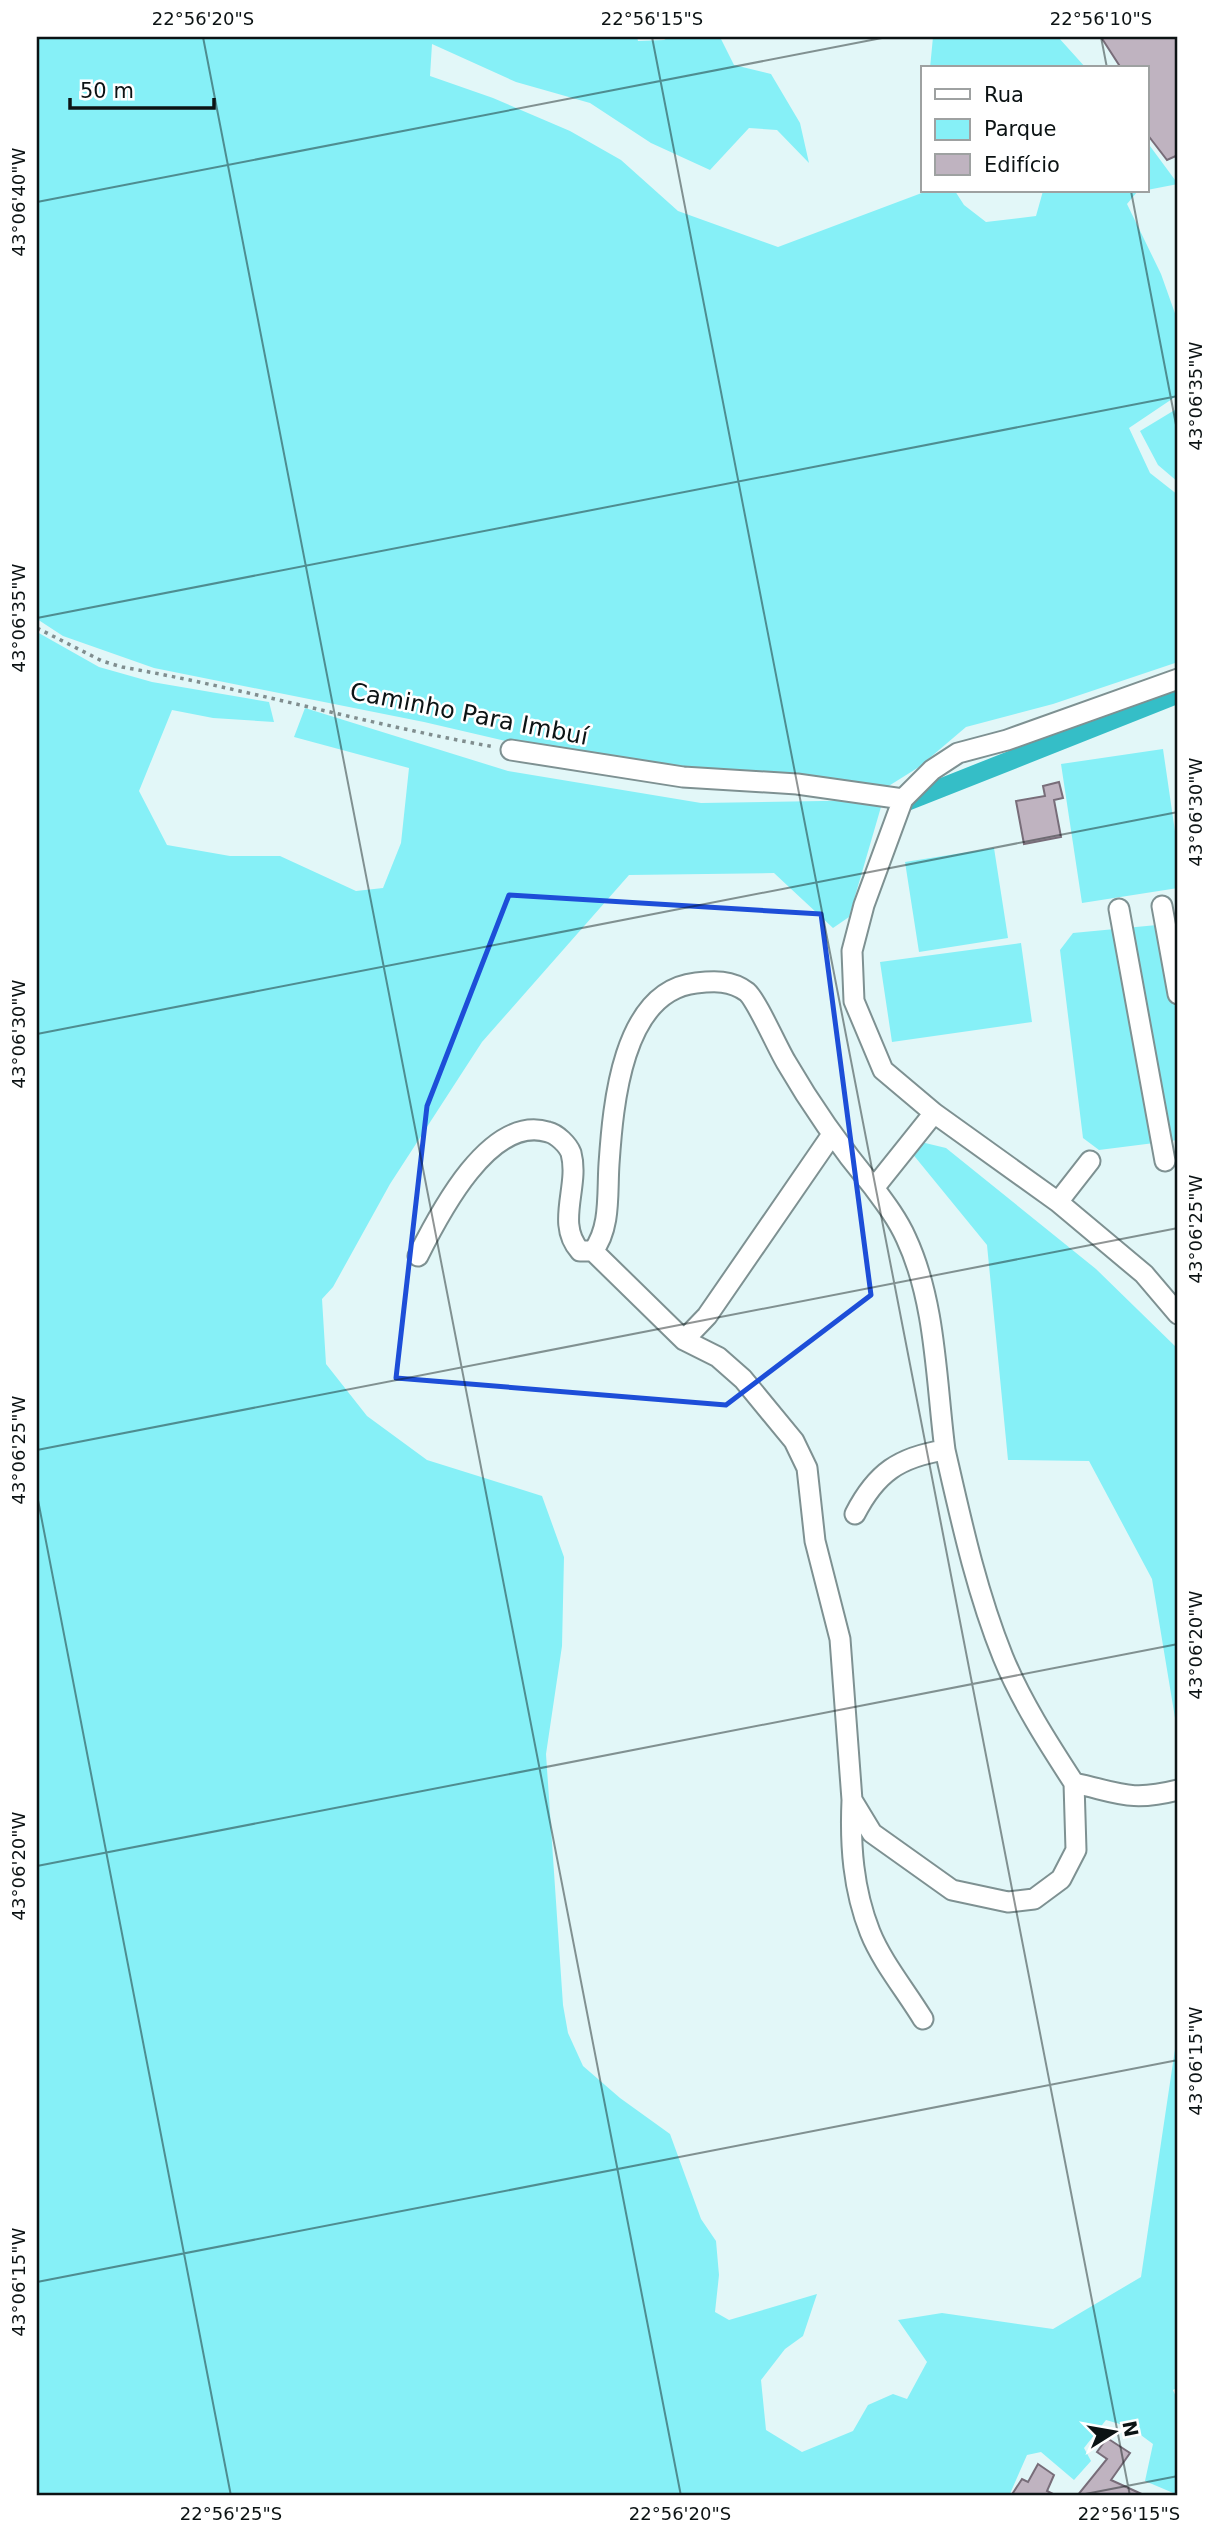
<svg xmlns="http://www.w3.org/2000/svg" width="1215" height="2533" viewBox="0 0 1215 2533" font-family="'DejaVu Sans',sans-serif">
<rect width="100%" height="100%" fill="#e2f7f8"/>
<path fill="#86f0f7" d="M37,37H637L638,41L664,40L669,37H720L734,65L771,74L800,123L809,163L777,130L749,128L710,170L651,143L590,103L516,82L432,44L430,76L493,98L570,131L621,160L678,211L778,247L927,191H955L964,205L986,222L1036,216L1043,191H1144L1137,192L1127,204L1161,274L1177,319L1178,395L1129,428L1150,473L1178,495V662L1053,704L966,727L919,767L887,787L689,784L424,722L154,668L63,636L37,619Z
M933,37H1058L1086,68H930Z
M1147,142L1178,184L1147,190Z
M1178,408V482L1158,465L1140,431Z
M37,632L99,667L152,682L269,702L274,722L213,718L172,710L139,791L167,845L230,856H280L356,891L383,888L401,843L409,768L294,737L305,708L508,771L701,803L883,800L849,917L833,928L774,873L629,875L482,1042L390,1184L333,1287L322,1299L326,1364L367,1416L427,1460L542,1496L564,1557L562,1646L546,1754L563,2005L568,2033L583,2066L620,2098L670,2134L701,2219L716,2241L719,2275L715,2312L729,2320L817,2294L803,2336L785,2349L761,2380L766,2430L802,2452L853,2431L868,2405L893,2394L907,2399L927,2362L898,2320L942,2313L1053,2329L1141,2277L1178,2029V2387L1173,2390L1178,2401V2495L1145,2481L1153,2444L1130,2427L1106,2420L1084,2448L1091,2461L1074,2480L1041,2452L1027,2455L1009,2496H37Z
M1163,749L1178,852V888L1082,903L1061,764Z
M994,848L1008,938L919,952L905,862Z
M1178,923V1140L1099,1150L1083,1138L1060,950L1073,933Z
M1021,943L1032,1022L892,1042L880,962Z
M921,1142L946,1148L1096,1269L1178,1349V1736L1152,1579L1089,1461L1008,1460L987,1245L911,1152Z"/>
<g fill="none" stroke-linecap="round" stroke-linejoin="round">
<path stroke="#35bec7" stroke-width="19" d="M903,803L1178,694"/>
</g>
<path fill="#bfb3c0" stroke="#786d79" stroke-width="2" d="M1101,37H1178V155L1167,160L1147,134V68H1121Z
M1059,782L1063,798L1054,800L1061,837L1024,844L1016,801L1045,796L1043,786Z
M1107,2438L1130,2453L1111,2480L1146,2496H1077L1107,2459L1097,2452Z
M1038,2464L1054,2475L1047,2491L1057,2496H1011L1022,2479L1028,2482Z"/>
<g fill="none" stroke-linecap="round" stroke-linejoin="round">
<g stroke="#7e9192" stroke-width="23">
<path id="minor" d="M1178,679L1007,740L958,753L932,770L903,799L864,905L852,951L854,1001L883,1070L934,1113L1058,1202L1144,1274L1178,1314
M511,750L683,777L797,784L903,799
M1162,906L1178,994
M1119,909L1165,1161
M1058,1202L1090,1161
M593,1251L684,1340L718,1357L743,1379L794,1441L807,1468L815,1541L840,1639L852,1800L872,1833L952,1890L1008,1902L1034,1899L1061,1879L1076,1850L1074,1783C1120,1793 1130,1802 1178,1790
M418,1256C439,1214 490,1114 548,1132C557,1134 568,1145 571,1153C580,1187 555,1223 580,1251H593C611,1228 607,1193 609,1164C613,1105 622,991 696,983C714,981 731,980 747,992C757,1001 777,1047 786,1062C812,1107 841,1148 874,1188
M684,1340L707,1316L831,1136
M945,1450C961,1520 976,1590 1003,1657C1021,1701 1048,1743 1074,1783
M855,1514C876,1473 899,1457 945,1450C936,1381 936,1302 906,1238C898,1220 886,1204 874,1188L934,1113
M852,1800C850,1845 853,1889 870,1932C882,1962 906,1991 923,2019"/>
</g>
<path stroke="#808e8f" stroke-width="3.5" stroke-dasharray="3.5 5" stroke-linecap="butt" d="M37,628L102,661L122,667C248,689 370,725 495,747"/>
<use href="#minor" stroke="#fff" stroke-width="19"/>
</g>
<path fill="none" stroke="#1d4ed8" stroke-width="5" stroke-linejoin="round" d="M509,895L821,914L871,1295L726,1405L396,1378L427,1106Z"/>
<path fill="none" stroke="#0c1314" stroke-width="2" stroke-opacity="0.45" d="M203,37L681,2496M652,37L1130,2496M1101,37L1107,68M1131,191L1178,435M37,202L887,37M37,618L1178,396M37,1034L1178,812M37,1450L1178,1228M37,1495L231,2496M37,1866L1178,1644M37,2282L1178,2060M1075,2496L1178,2476"/>
<g text-anchor="middle" stroke-width="5" stroke-linejoin="round" paint-order="stroke">
<g font-size="24" fill="#0c1314" stroke="#fff">
<text transform="translate(469 714) rotate(11)" y="8">Caminho Para Imbuí</text>
</g>
</g>
<rect width="1215" height="2533" fill="none" stroke="#ffffff" stroke-width="77"/>
<rect x="921" y="66" width="228" height="126" fill="#ffffff" stroke="#9ea1a1" stroke-width="2"/>
<rect x="935" y="89" width="35" height="10" fill="#ffffff" stroke="#9ea1a1" stroke-width="2"/>
<text x="984" y="102" font-size="21" fill="#0c1314">Rua</text>
<rect x="935" y="119" width="35" height="21" fill="#86f0f7" stroke="#9ea1a1" stroke-width="2"/>
<text x="984" y="136" font-size="21" fill="#0c1314">Parque</text>
<rect x="935" y="154" width="35" height="21" fill="#bfb3c0" stroke="#9ea1a1" stroke-width="2"/>
<text x="984" y="172" font-size="21" fill="#0c1314">Edifício</text>
<g transform="translate(1114 2432) rotate(79)" stroke="#ffffff" stroke-width="5" paint-order="stroke">
<path d="M0-5L12 26L0 18L-12 26Z" fill="#0c1314"/>
<text y="-10" font-size="19" font-weight="bold" text-anchor="middle" fill="#0c1314">N</text>
</g>
<path d="M70 98v10h144v-10" fill="none" stroke="#0c1314" stroke-width="3.5"/>
<text x="80" y="98" font-size="21" fill="#0c1314" stroke="#ffffff" stroke-width="5" paint-order="stroke">50 m</text>
<rect x="38" y="38" width="1138" height="2456" fill="none" stroke="#0c1314" stroke-width="2.5"/>
<g font-size="18" text-anchor="middle" fill="#0c1314">
<text x="203" y="25">22°56'20"S</text>
<text x="652" y="25">22°56'15"S</text>
<text x="1101" y="25">22°56'10"S</text>
<text transform="translate(19 202) rotate(-90)" y="6">43°06'40"W</text>
<text transform="translate(1196 396) rotate(-90)" y="6">43°06'35"W</text>
<text transform="translate(19 618) rotate(-90)" y="6">43°06'35"W</text>
<text transform="translate(1196 812) rotate(-90)" y="6">43°06'30"W</text>
<text transform="translate(19 1034) rotate(-90)" y="6">43°06'30"W</text>
<text transform="translate(1196 1229) rotate(-90)" y="6">43°06'25"W</text>
<text transform="translate(19 1450) rotate(-90)" y="6">43°06'25"W</text>
<text transform="translate(1196 1645) rotate(-90)" y="6">43°06'20"W</text>
<text transform="translate(19 1866) rotate(-90)" y="6">43°06'20"W</text>
<text transform="translate(1196 2061) rotate(-90)" y="6">43°06'15"W</text>
<text transform="translate(19 2282) rotate(-90)" y="6">43°06'15"W</text>
<text x="231" y="2520">22°56'25"S</text>
<text x="680" y="2520">22°56'20"S</text>
<text x="1129" y="2520">22°56'15"S</text>
</g>
</svg>
